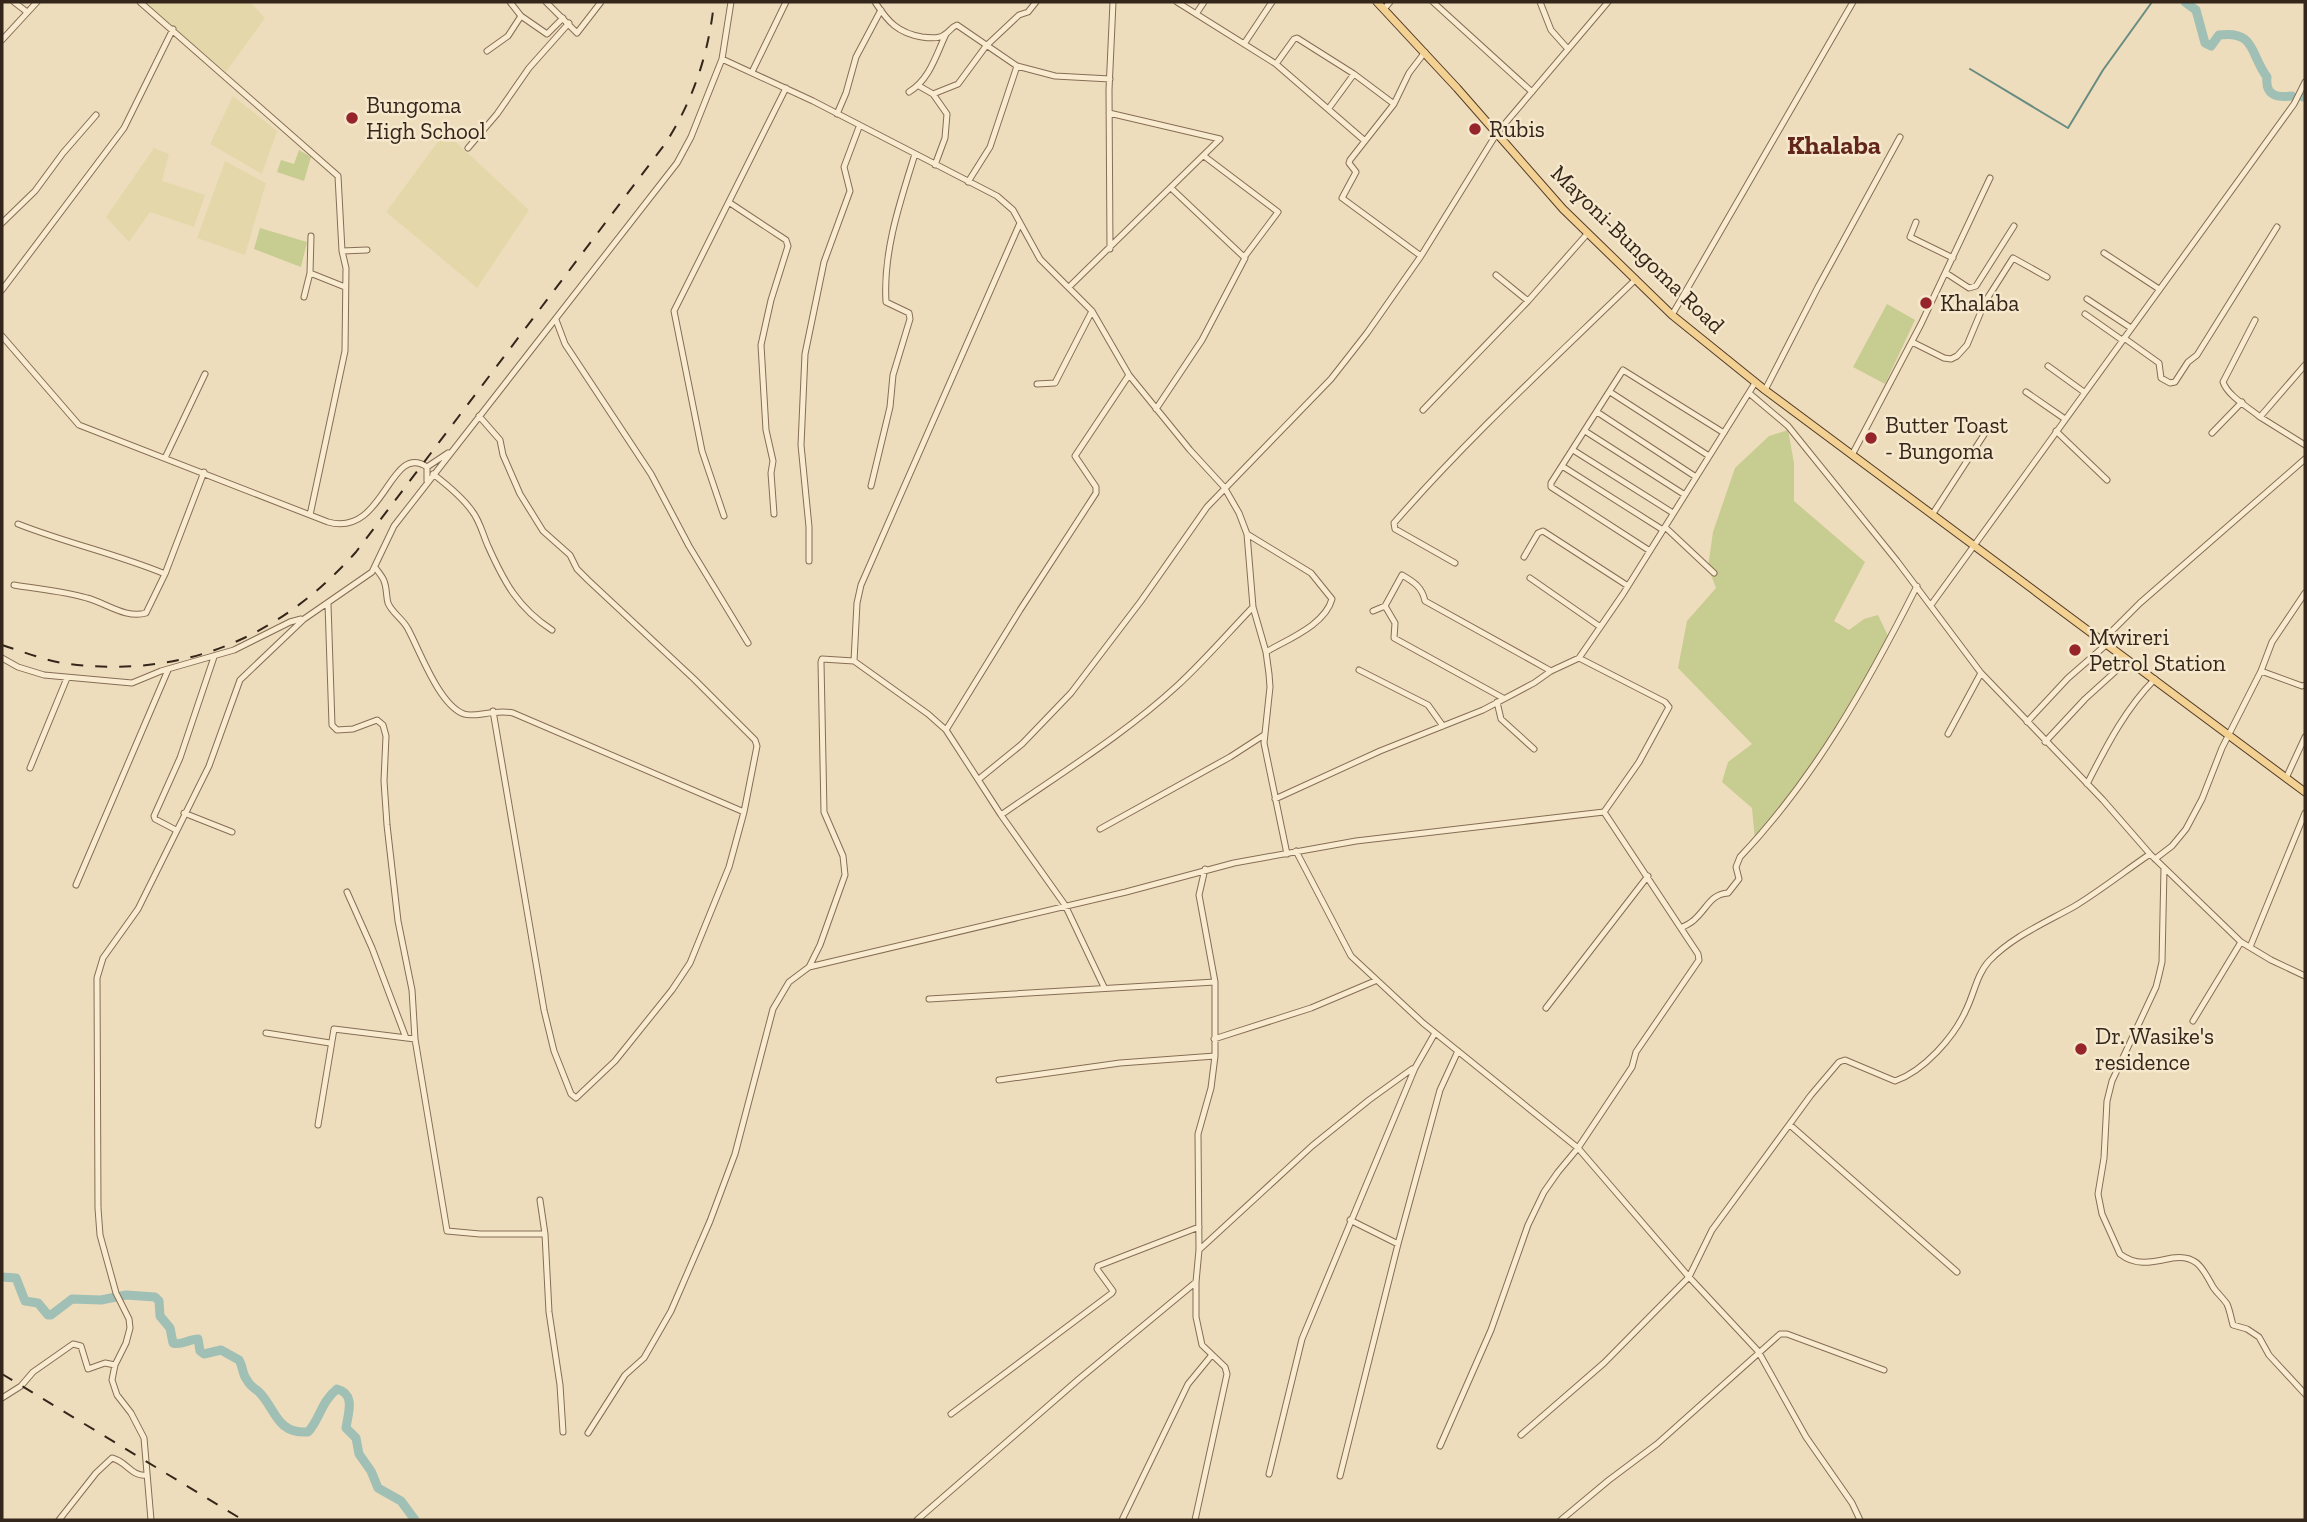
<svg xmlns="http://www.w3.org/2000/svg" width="2307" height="1522" viewBox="0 0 2307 1522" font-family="'Zilla Slab',serif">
<rect width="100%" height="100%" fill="#eeddbc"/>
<path fill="#e4d8aa" d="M144,2H250L265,18L226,72Z
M233,96L277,131L262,174L210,144Z
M445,132L529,210L477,288L386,212Z
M154,148L169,154L162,181L205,195L194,227L150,212L129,242L106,217Z
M225,161L266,183L245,255L197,238Z"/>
<path fill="#c7cc91" d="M299,150L311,157L304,181L277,172L281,160L294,164Z
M260,228L307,242L301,267L254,249Z
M1887,304L1915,320L1885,384L1853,367Z
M1788,430L1794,463V501L1865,562L1834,621L1849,630L1864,619L1878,615L1889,638L1805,778L1755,841L1752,808L1722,782L1728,762L1752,744L1678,668L1687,621L1716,588L1708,567L1713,532L1735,468L1769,436Z"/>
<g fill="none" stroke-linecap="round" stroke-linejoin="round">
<path stroke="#688c82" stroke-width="2" d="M1970,69L2068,128L2103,70L2152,2"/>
<path stroke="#a0bfb5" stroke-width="9" d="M2185,2L2196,10L2205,43L2211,46L2219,35C2256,30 2250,55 2267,77C2265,95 2276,98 2292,96
M2303,97H2305
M2,1277L16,1278L25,1301L38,1303L48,1315H51L72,1299L101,1300L126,1295L155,1297L159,1301L160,1316L170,1328L173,1343C181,1346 189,1339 198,1339L200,1351L204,1354L221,1350L239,1360C243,1366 242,1374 247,1380C250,1386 254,1388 259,1392C276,1409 276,1434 308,1432C320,1419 321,1402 337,1389C356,1394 348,1413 346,1428L356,1438L359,1454L371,1471L378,1488L401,1501L415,1520"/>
<g stroke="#866d56" stroke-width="7">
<path id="minor" d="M14,2L27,12
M140,2L338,176L342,251L346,268L345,351L310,515
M510,2L521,16L547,34L563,18
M546,2L577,33L601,2
M875,2C888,22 898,33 922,37C929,38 939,39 944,35C950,32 951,27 957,25L1017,66L1055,76L1110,79
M1177,2L1276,64L1365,141
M1433,2L1532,92
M1540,2L1551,30L1567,48
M1384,9L1390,2
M1196,14L1204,2
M2,40L37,2
M1244,44L1272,2
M487,51L508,36L521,16
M722,59L813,101L997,196L1013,210L1040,259L1092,311L1129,375L1190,450L1224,487L1239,513L1247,534L1253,607L1266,652L1269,674L1270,687L1264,743L1287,854
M1276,64L1294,39L1297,38L1354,74L1394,104
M752,72L786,2
M919,86L933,94L958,84L986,46L1019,15L1028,12L1036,2
M909,92C930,79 936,55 946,34
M933,94L947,114L945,138L935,165
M1329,108L1354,74
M837,114L846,93L856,57L881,10
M468,148L497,114L529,68L569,23
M1204,156L1278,212L1245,256
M968,182L990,147L1017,66
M730,203L786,240L788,246L771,300L761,345L766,430L773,461L771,473L774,514
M1916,222L1910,237L1953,258
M2,223L35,191L63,153L96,115
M311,236L310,273L345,287
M1110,249L1109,90L1113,2
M342,251L367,250
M2104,253L2159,289
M1421,256L1342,198L1356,172L1349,163L1350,160L1394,104L1409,73L1425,52
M1946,273L1969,288L1976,286L2014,226
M1496,275L1528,301L1588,233
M1069,287L1220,139L1109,113
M2,290L124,128L173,29
M304,297L310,273
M2087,299L2131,328
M2085,314L2122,340
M1672,315L1853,2
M556,320L565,344L651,474L689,546L748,643
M2255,320L2223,382C2228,396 2248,407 2260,417
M2,336L79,425L328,522C385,538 389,441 427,467V481
M2124,338L2159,363L2161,378L2170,383L2175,382L2188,362L2197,355L2277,227
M1912,342L1944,358L1951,359L1957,356L1967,345L1985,302L2013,258L2047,277
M2305,365L2260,417L2305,445
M2048,366L2084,392
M1037,384L1055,383L1092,311
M1765,390L1818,287L1900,137
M1610,392L1709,456
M2026,392L2065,419
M1749,393L1788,426L1897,561L1981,673L2103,800L2150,854L2241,942L2271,960L2305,976
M1156,409L1202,340L1245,258L1171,188
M1423,410L1528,301
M1597,412L1696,477
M479,416L500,440L503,455L520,494L543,531L570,555L577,569L588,580L694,679L755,740L757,746L744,812
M1585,431L1685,495
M2056,431L2107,480
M2212,433L2242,402
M1573,450L1673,513
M1852,455L1921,324L1990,178
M165,458L205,374
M1562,466L1663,530
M427,467L448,453
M433,474C446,484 463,498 472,511C480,521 483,535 488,546C504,582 518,608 552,630
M871,486L890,407L893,375L910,319L909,313L886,302C883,251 900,202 915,154
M1932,515L1989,427
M724,516L702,451L674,311L786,88
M18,524C66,543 117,554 165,574
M1665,527L1714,573
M1247,534L1311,573L1332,599C1325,625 1288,639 1266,652
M1650,551L1551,487V483L1623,370L1724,433
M1524,557L1538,533L1543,531L1628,586
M809,561V527L801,445L805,354L824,262L850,191L844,167L859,127
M1455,563L1395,529L1394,523C1469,437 1554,359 1636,279
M375,567C378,572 383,577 384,581C387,588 386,596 388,603C392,613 403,619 408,629C420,651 439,705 464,714C474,718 495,709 513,713L744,812L729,867L690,963L672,990L615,1061L576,1098L571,1094L554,1051L544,1010L493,711
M1530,578L1599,626
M14,585C38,589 64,591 87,598C106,603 126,619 146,613L165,574L204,472
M328,604L332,725L337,730L353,729L377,720L383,725L386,736L384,781L387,825L398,921L412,990L415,1039L447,1231L480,1234H545L549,1312L560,1385L563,1432
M1931,605L2294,104L2305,82
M1385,606L1395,623L1394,638L1503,698
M1373,611L1385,606L1402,575C1414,582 1422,587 1425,601L1551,671
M2103,640L2140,603L2305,459
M2,658L18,667L44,675L132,683L161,671L234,650L290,622L301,619
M854,661L857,603L861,585L1020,223
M1359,670L1428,705L1443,726
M2261,671L2302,686L2305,685
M1497,702L1501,719L1534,749
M2027,722L2068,678L2107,644
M946,730L1020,610L1096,493V487L1075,456L1129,375
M1948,734L1981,673
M2045,742L2085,699L2128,660
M30,768L67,678
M2287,776L2305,737
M979,779L1022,744L1071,693L1141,601L1207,507L1331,379L1367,333L1421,256L1497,133L1608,2
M2087,784C2106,747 2125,709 2155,679
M1275,799L1380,751L1483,710L1534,683L1551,671L1579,658L1623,594L1755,383
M184,813L232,832
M1001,815C1061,773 1125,734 1178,685C1204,661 1228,633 1253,607
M1100,829L1230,757L1264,735
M176,830L155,819L154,816L180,758L214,657
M1296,851L1351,956L1423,1023L1578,1148L1689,1277L1758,1351L1806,1437L1852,1503L1860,1520
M2155,859L2172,846L2186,829L2202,799L2222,748L2261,671L2272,642L2305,593
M2164,868L2162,962L2159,975L2156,987L2112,1081L2107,1101L2104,1158L2098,1194L2102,1214L2120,1254C2137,1267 2153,1262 2172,1258C2197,1254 2203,1269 2213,1287C2217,1293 2223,1298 2227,1304C2230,1311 2231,1318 2233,1325L2247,1329L2259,1337L2269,1355L2305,1394
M76,885L168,670
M347,892L372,948L406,1038
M1681,928C1686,925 1692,923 1696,918C1707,908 1711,894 1728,893L1739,879L1736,867L1740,857C1815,778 1868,683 1917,586
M2250,947L2305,813
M809,967L820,945L845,875L843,856L824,812L821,662L822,659L854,661L928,714L946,730L1001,815L1065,905L1104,987
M929,999L1215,982
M1546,1008L1648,876
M2193,1021L2241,942
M266,1033L330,1043
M1214,1039L1311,1008L1375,981
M999,1080L1120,1063L1215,1056
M318,1125L334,1029L415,1039
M1790,1125L1957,1272
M540,1200L545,1234
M1350,1220L1398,1244
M1199,1250L1312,1146L1369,1100L1412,1069
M2,1398L21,1386L33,1372L73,1344L81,1346L88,1369L105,1363L115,1365
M951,1414L1112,1293L1113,1291L1097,1269L1098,1266L1199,1227
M588,1433L625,1375L644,1358L671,1311L710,1221L735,1154L773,1009L789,982L809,967L1126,892L1234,863L1356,841L1604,812L1639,762L1669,707L1665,702L1579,658
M1521,1435L1604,1363L1689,1277L1712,1230L1811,1095L1839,1062L1845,1060L1895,1081C1924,1071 1954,1037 1966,1010C1974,994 1977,974 1989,961C2013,936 2045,923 2075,906C2101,890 2125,871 2150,854
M1440,1446L1491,1330L1528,1225L1544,1192L1558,1172L1578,1148L1632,1067L1636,1052L1699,960L1698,954L1604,812
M1269,1474L1302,1339L1415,1068L1435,1033
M1340,1476L1398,1244L1440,1090L1458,1051
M59,1520L96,1473L112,1458C126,1461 132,1477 146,1475
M151,1520L144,1438L131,1413L117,1395L112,1380L115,1365L126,1343L130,1328L129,1319L116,1293L100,1235L98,1208L97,978L103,958L138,909L209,766L240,680L304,619L372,572L394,526L677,163L691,137L722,59L731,2
M917,1520L1079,1379L1196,1282
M1122,1520L1188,1384L1211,1356
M1195,1520L1227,1374L1225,1367L1202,1345L1196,1317V1282L1199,1250L1198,1134L1211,1088L1215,1056V982L1199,895L1205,869
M1561,1520L1609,1480L1657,1444L1780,1334H1787L1884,1370"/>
</g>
<g stroke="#533c2a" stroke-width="9">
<path id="major" d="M1377,2L1457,88L1563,209L1672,315L1765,390L2305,792"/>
</g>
<use href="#minor" stroke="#f9ebcf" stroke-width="5"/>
<use href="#major" stroke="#f3d192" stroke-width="7"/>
<path stroke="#34261b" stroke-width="2" stroke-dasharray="12 12" stroke-linecap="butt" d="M2,645C24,652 46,661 69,664C184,678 279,638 356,552L665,144C693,101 709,53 714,2
M2,1374L243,1520"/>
</g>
<g fill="#95252a" stroke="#f5e8cc" stroke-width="2.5">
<circle cx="352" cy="118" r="7"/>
<circle cx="1475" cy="129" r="7"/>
<circle cx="1926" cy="303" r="7"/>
<circle cx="1871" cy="438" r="7"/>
<circle cx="2075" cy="650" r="7"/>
<circle cx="2081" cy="1049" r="7"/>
</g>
<g text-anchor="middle" stroke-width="5" stroke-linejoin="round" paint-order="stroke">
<g font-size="23" fill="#34261b" stroke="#f5e8cc" text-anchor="start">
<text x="366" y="113">Bungoma<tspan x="366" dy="26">High School</tspan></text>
<text x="1489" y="137">Rubis</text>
<text x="1940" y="311">Khalaba</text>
<text x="1885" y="433">Butter Toast<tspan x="1885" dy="26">- Bungoma</tspan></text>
<text x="2089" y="645">Mwireri<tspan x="2089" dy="26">Petrol Station</tspan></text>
<text x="2095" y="1044">Dr. Wasike's<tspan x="2095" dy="26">residence</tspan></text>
</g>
<g font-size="23" fill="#34261b" stroke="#f5e8cc">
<text transform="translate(1638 249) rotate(44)" y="8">Mayoni-Bungoma Road</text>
</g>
<g font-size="26" font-weight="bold" fill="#62261a" stroke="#f5e8cc">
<text x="1834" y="154">Khalaba</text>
</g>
</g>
<rect width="2307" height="1522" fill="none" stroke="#34261b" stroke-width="7"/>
</svg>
